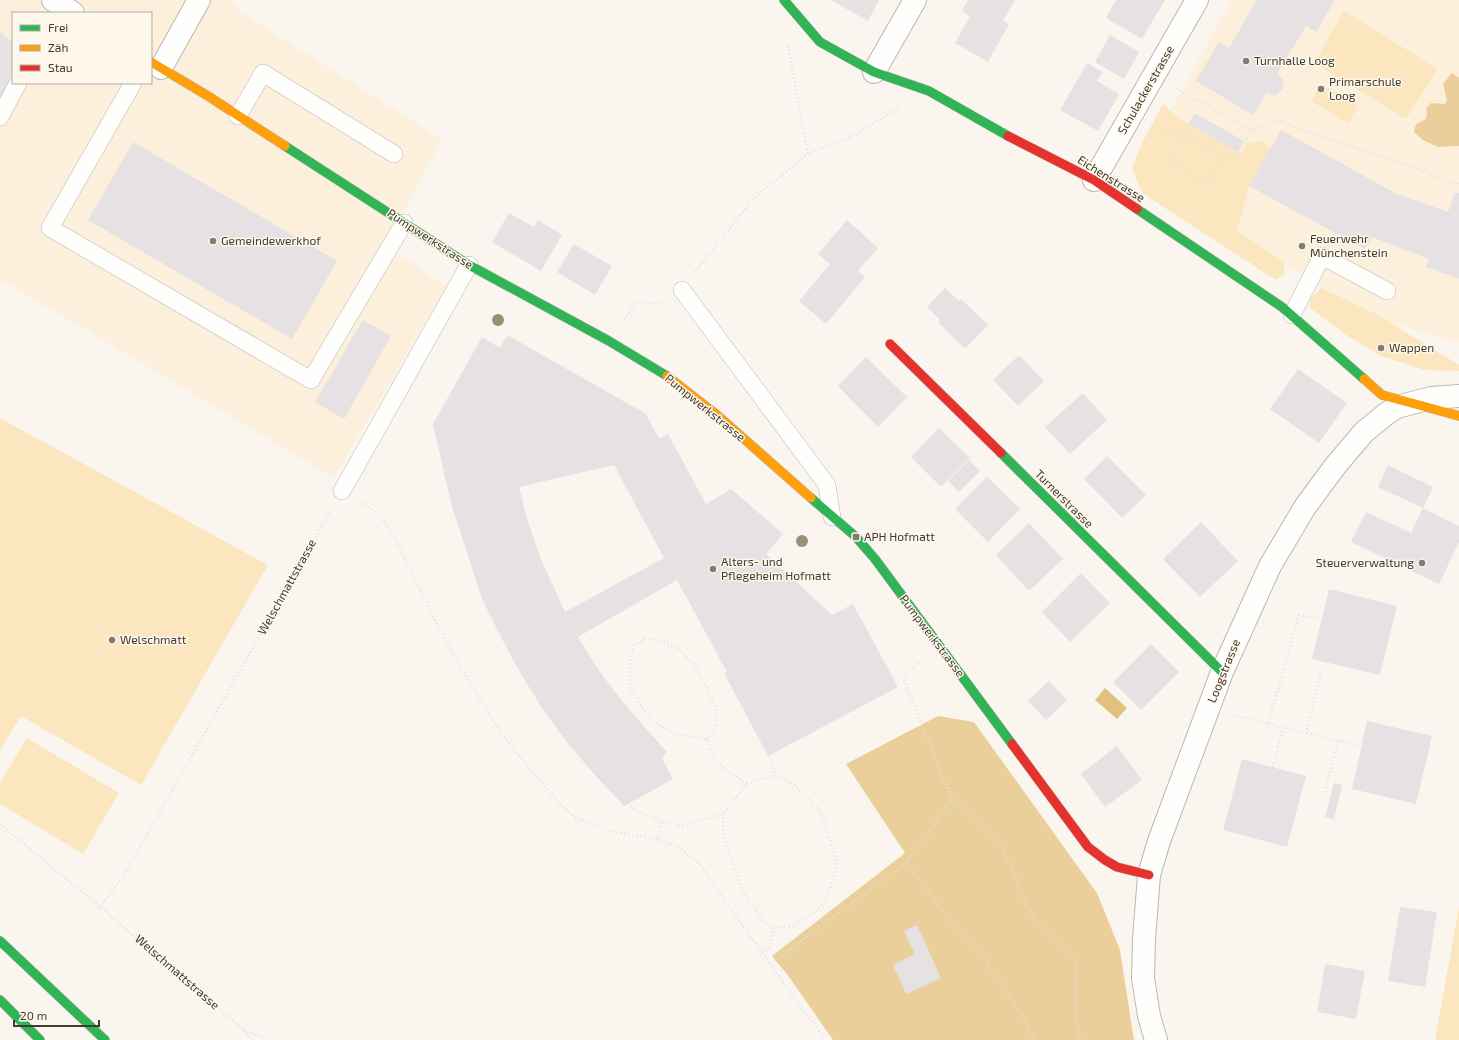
<svg xmlns="http://www.w3.org/2000/svg" width="1459" height="1040" viewBox="0 0 1459 1040" font-family="'Exo 2',sans-serif">
<rect width="100%" height="100%" fill="#faf6ef"/>
<path fill="#fcf0dc" fill-rule="evenodd" d="M0,0H232L239,11L442,139L387,245L446,287L334,478L0,279ZM13,13H151V83H13Z
M1232,0H1459V343L1374,318L1133,177Z"/>
<path fill="#fbe6bf" d="M1344,11L1438,69L1406,119L1314,63Z
M1321,84L1358,106L1348,123L1311,101Z
M1163,104L1175,116L1241,154L1247,144L1264,140L1267,146L1270,148L1249,186L1237,231L1284,262V275L1276,280L1151,199L1142,192L1132,168L1143,141Z
M1321,288L1376,314L1459,365V371L1425,370L1381,356L1346,335L1310,308V298Z
M0,418L268,565L141,785L21,716L0,750Z
M27,738L119,793L83,854L0,804V783Z
M1459,907V1040H1435Z"/>
<path fill="#ebcf9a" d="M1452,73L1459,78V146L1438,147L1423,140L1414,132C1416,121 1418,124 1426,119L1427,114L1426,108L1431,103L1445,104L1447,100L1443,84Z
M938,716L974,722L1097,893L1120,950L1134,1040H833L787,974L772,956L905,853L846,764Z"/>
<path fill="#e2c180" d="M1105,688L1127,708L1117,719L1095,700Z"/>
<path fill="#e6e1e3" fill-rule="evenodd" d="M831,0H879L868,21Z
M968,0H1015L1003,21L1009,24L988,62L955,43L970,16L962,11Z
M1116,0H1165L1142,39L1106,18Z
M1257,0H1335L1316,32L1306,26L1277,74L1283,79V89L1275,96L1266,93L1253,115L1196,81L1219,42L1229,48Z
M0,32L13,42V73L0,100Z
M1110,35L1139,52L1124,79L1095,62Z
M1087,63L1103,72L1097,81L1119,94L1098,131L1060,110Z
M1195,113L1244,141L1238,152L1189,124Z
M1281,130L1397,194L1448,212L1455,192L1459,193V279L1426,267L1429,259L1372,237L1365,249L1249,186L1270,148L1272,144L1273,145Z
M133,142L337,261L292,339L88,220Z
M509,213L534,227L538,220L562,235L541,271L492,242Z
M847,220L878,248L858,271L865,277L826,324L799,301L830,264L818,254Z
M574,244L612,266L595,295L557,272Z
M945,288L959,301L961,299L988,325L965,349L938,322L940,320L927,307Z
M363,320L391,336L344,419L315,402Z
M507,335L646,414L659,439L668,434L706,504L731,489L783,534L766,554L832,615L853,604L898,687L768,756L724,673L727,672L677,580L578,637L600,672L622,701L648,731L667,752L662,758L673,779L624,806L595,775L569,745L544,711L522,676L502,639L482,599L451,503L433,424L482,337L500,348ZM614,465L664,558L565,612L540,557L527,519L519,487Z
M1019,355L1044,381L1018,406L993,380Z
M866,357L907,397L878,427L838,386Z
M1298,369L1347,403L1319,443L1270,409Z
M1083,393L1107,420L1070,454L1045,427Z
M939,428L970,458L941,487L911,457Z
M1107,456L1146,495L1122,518L1084,479Z
M969,460L980,471L959,492L948,481Z
M1388,465L1433,487L1423,508L1459,526V542L1439,584L1351,542L1366,512L1411,533L1423,508L1378,487Z
M987,477L1020,509L988,542L955,509Z
M1201,522L1238,561L1200,597L1163,559Z
M1029,523L1063,559L1029,591L996,555Z
M1081,573L1110,603L1070,642L1042,612Z
M1329,589L1397,606L1380,675L1312,659Z
M1151,644L1179,672L1141,710L1113,682Z
M1049,681L1067,700L1046,720L1028,701Z
M1367,721L1432,736L1416,804L1352,789Z
M1117,746L1142,780L1105,807L1081,774Z
M1242,759L1306,776L1287,847L1223,830Z
M1334,783L1342,785L1334,819L1325,817Z
M1400,907L1437,912L1425,987L1388,981Z
M917,925L941,978L906,994L893,965L915,954L904,931Z
M1325,964L1365,971L1356,1019L1317,1012Z"/>
<g fill="none" stroke-linecap="round" stroke-linejoin="round">
<g stroke="#bcb8af" stroke-width="18">
<path id="lane" d="M133,83L50,228L311,380L404,223
M238,116L263,73L394,154
M0,117L18,83
M682,290L827,485L832,517
M1292,315L1322,256L1387,291
M342,491L469,265"/>
</g>
<g stroke="#bcb8af" stroke-width="24">
<path id="street" d="M53,0L73,13
M161,68L199,0
M874,72L915,0
M1094,180L1197,0
M1156,1040L1149,1016L1143,978L1144,939L1149,875L1159,841L1222,672L1270,566L1305,507L1336,465L1364,432L1386,414L1397,407L1431,398L1459,396"/>
</g>
<g stroke="#bcb8af" stroke-width="10">
<path id="fast" d="M784,0L820,42L874,72L929,91L1008,136
M285,146L469,265L609,341L667,376
M1137,209L1282,307L1364,379
M1001,453L1222,672
M811,498L856,537L875,559L1012,744
M0,941L105,1040
M0,1000L40,1040"/>
</g>
<g stroke="#bcb8af" stroke-width="10">
<path id="slow" d="M151,62L208,96L285,146
M667,376L717,415L811,498
M1364,379L1382,395L1459,416"/>
</g>
<g stroke="#bcb8af" stroke-width="10">
<path id="jam" d="M1008,136L1094,180L1137,209
M890,344L1001,453
M1012,744L1088,847L1105,860L1117,867L1149,875"/>
</g>
<path stroke="#e1e0de" stroke-width="2.5" stroke-dasharray="1 3" stroke-linecap="butt" d="M788,46L808,154
M1176,89L1252,130L1279,121L1459,184
M1155,124L1180,139L1170,161L1209,185L1223,155L1183,133L1180,139
M1223,155L1238,154L1252,130
M695,272L753,199L808,154L854,135L899,108
M624,319L637,302L664,304
M362,502L382,518L393,535L441,632L472,687L500,731L532,772L559,803L575,817L608,831L658,839L679,847L700,865L792,995L826,1040
M919,663L903,678L952,800L1000,843L1033,917L1075,962V1016L1080,1040
M1234,715L1268,724L1299,615L1322,619
M1268,724L1361,746
M1306,733L1321,672
M707,739L713,732L715,727L717,712L706,685L695,666L680,650L663,641L645,639L634,645L630,659V688L643,709L657,724L675,734L707,739L714,759L728,772L747,784
M1273,767L1283,728
M1325,792L1338,741
M630,806L636,811L662,821
M723,814V836L742,889L763,921L774,928L792,926L812,914L827,899L834,877L836,861L825,822L819,810L794,784L776,775L770,761
M0,824L100,907L244,1030L252,1040
M658,839L662,821L683,826L723,814L747,784L776,775
M907,862L950,921L978,949L1025,1021L1035,1040
M100,907L123,877L331,510
M762,952L769,948L774,928
M772,964L815,930L907,862L952,800
M244,1030L268,1040"/>
<use href="#lane" stroke="#fefefd" stroke-width="17"/>
<use href="#street" stroke="#fefefd" stroke-width="22"/>
<use href="#fast" stroke="#30b455" stroke-width="9"/>
<use href="#slow" stroke="#ff9f0a" stroke-width="9"/>
<use href="#jam" stroke="#e5322d" stroke-width="9"/>
</g>
<g fill="#9b8f77">
<circle cx="498" cy="320" r="6"/>
<circle cx="802" cy="541" r="6"/>
</g>
<g fill="#827c72" stroke="#fef7eb" stroke-width="1.5">
<circle cx="1246" cy="61" r="4"/>
<circle cx="1321" cy="89" r="4"/>
<circle cx="213" cy="241" r="4"/>
<circle cx="1302" cy="246" r="4"/>
<circle cx="1381" cy="348" r="4"/>
<rect x="852" y="533" width="8" height="8" rx="2"/>
<circle cx="1422" cy="563" r="4"/>
<circle cx="713" cy="569" r="4"/>
<circle cx="112" cy="640" r="4"/>
</g>
<g text-anchor="middle" stroke-width="3" stroke-linejoin="round" paint-order="stroke">
<g font-size="12" fill="#413a2e" stroke="#fef7eb" text-anchor="start">
<text x="1254" y="65">Turnhalle Loog</text>
<text x="1329" y="86">Primarschule<tspan x="1329" dy="14">Loog</tspan></text>
<text x="1310" y="243">Feuerwehr<tspan x="1310" dy="14">Münchenstein</tspan></text>
<text x="221" y="245">Gemeindewerkhof</text>
<text x="1389" y="352">Wappen</text>
<text x="864" y="541">APH Hofmatt</text>
<text x="721" y="566">Alters- und<tspan x="721" dy="14">Pflegeheim Hofmatt</tspan></text>
<text x="1414" y="567" text-anchor="end">Steuerverwaltung</text>
<text x="120" y="644">Welschmatt</text>
</g>
<g font-size="12" fill="#413a2e" stroke="#fef7eb">
<text transform="translate(1146 90) rotate(-60)" y="4">Schulackerstrasse</text>
<text transform="translate(1111 179) rotate(32)" y="4">Eichenstrasse</text>
<text transform="translate(430 239) rotate(33)" y="4">Pumpwerkstrasse</text>
<text transform="translate(705 408) rotate(39)" y="4">Pumpwerkstrasse</text>
<text transform="translate(1064 499) rotate(45)" y="4">Turnerstrasse</text>
<text transform="translate(287 587) rotate(-61)" y="4">Welschmattstrasse</text>
<text transform="translate(932 636) rotate(53)" y="4">Pumpwerkstrasse</text>
<text transform="translate(1224 671) rotate(-68)" y="4">Loogstrasse</text>
<text transform="translate(177 972) rotate(41)" y="4">Welschmattstrasse</text>
</g>
</g>
<rect x="12" y="12" width="140" height="72" fill="#fef7eb" stroke="#b2ab9f"/>
<rect x="20" y="25" width="20" height="6" fill="#30b455" stroke="#b2ab9f"/>
<text x="48" y="32" font-size="12" fill="#413a2e">Frei</text>
<rect x="20" y="45" width="20" height="6" fill="#ff9f0a" stroke="#b2ab9f"/>
<text x="48" y="52" font-size="12" fill="#413a2e">Zäh</text>
<rect x="20" y="65" width="20" height="6" fill="#e5322d" stroke="#b2ab9f"/>
<text x="48" y="72" font-size="12" fill="#413a2e">Stau</text>
<path d="M14 1020v6h85v-6" fill="none" stroke="#413a2e" stroke-width="2"/>
<text x="20" y="1020" font-size="12" fill="#413a2e" stroke="#fef7eb" stroke-width="3" paint-order="stroke">20 m</text>
</svg>
